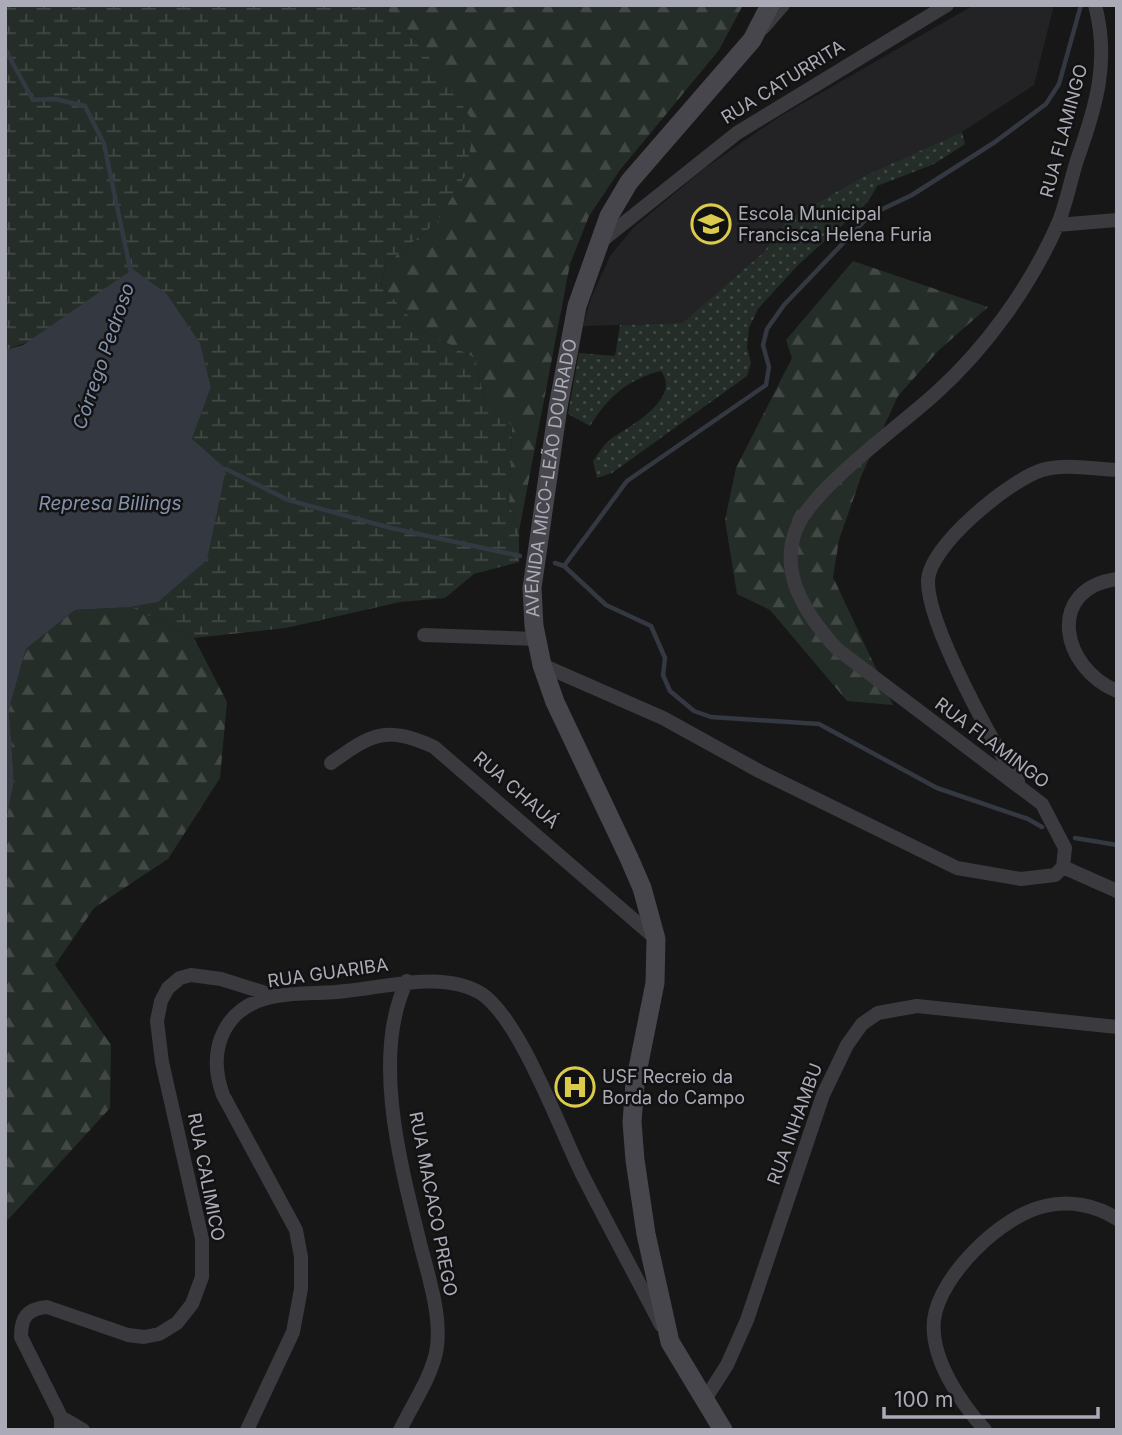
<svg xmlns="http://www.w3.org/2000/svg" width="1122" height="1435" viewBox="0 0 1122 1435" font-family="Inter,sans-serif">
<defs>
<pattern id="grass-dots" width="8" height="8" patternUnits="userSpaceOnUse" patternTransform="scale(1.75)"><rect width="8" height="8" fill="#252d28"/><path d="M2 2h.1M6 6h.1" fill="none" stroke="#424945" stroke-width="1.8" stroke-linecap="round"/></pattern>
<pattern id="forest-firs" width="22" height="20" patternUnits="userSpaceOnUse" patternTransform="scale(1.75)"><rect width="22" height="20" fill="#252d28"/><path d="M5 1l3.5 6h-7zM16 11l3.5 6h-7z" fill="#424945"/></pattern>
<pattern id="wetland-marsh" width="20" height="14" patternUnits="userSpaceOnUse" patternTransform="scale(1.75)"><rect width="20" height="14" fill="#252d28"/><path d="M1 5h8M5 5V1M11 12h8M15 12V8" fill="none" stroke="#424945"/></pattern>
</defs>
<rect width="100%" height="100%" fill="#171718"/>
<path fill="#232325" d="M974,5H1054L1034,85L962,132L864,176L787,220L764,252L682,323L583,326L591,298L610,256L634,227L705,168L779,117Z"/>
<path fill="url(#grass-dots)" d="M962,132L965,144L934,164L877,186L868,202L798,265L758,309L749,328L747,347L751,363L747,376L612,473L597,478L593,461C598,454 604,444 611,439C630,426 682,399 661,371C628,379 608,397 590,426L568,414L579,353L615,356L620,325L682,323L764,252L787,220L864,176Z"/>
<path fill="url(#forest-firs)" d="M383,5H743L719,50L620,170L589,216L570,264L519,531L509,504L512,427L484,398L475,358L420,329L381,285L386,264L437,222L419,43Z
M853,261L988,307L939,350L898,396L862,474L839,540L833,577L893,705L847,701L770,610L737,594L725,520L736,468L792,358L786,340Z
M131,607L194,638L227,702L220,778L168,859L94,908L55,965L111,1045L110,1108L5,1223V825L14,782L9,709L26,649L75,610Z"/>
<path fill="url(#wetland-marsh)" d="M5,5H383L419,43L475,124L465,176L437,222L386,264L381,285L420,329L475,358L484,398L512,426L509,504L519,531V562L474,574L445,598L400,602L286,628L194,638L131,607L158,602L192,439L211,387L200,343L167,294L5,350Z"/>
<path fill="#333841" d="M133,269L167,294L200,343L211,387L192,439L226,469L207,560L158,602L131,607L75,610L26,649L9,709L14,782L5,825V350L23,345Z"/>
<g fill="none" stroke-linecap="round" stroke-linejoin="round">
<path stroke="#333841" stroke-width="4.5" d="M5,49L33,100L55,99L85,106L104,144L131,273
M220,469H226L288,500L391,528L520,556
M555,563L564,566L606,605L651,626L665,658L663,675L670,691L694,711L711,717L819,724L937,788L1028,819L1042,827
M564,566L627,481L766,385L769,367L763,345L767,329L784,305L870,215L912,195L995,142L1046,104L1059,84L1081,5
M1075,838L1117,845"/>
<path stroke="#3a3a3f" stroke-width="14" d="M763,28L783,5
M1057,225L1117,220
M599,243L737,133L947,5
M1117,579C1045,589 1061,668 1117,691
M424,635L537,639
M542,665L663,718L759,771L957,868L1021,879L1055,875L1063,867L1065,848L1042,804L837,649C807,616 776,572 798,525C819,483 899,427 936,393C986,348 1029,288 1057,226C1066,206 1070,182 1077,160C1096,107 1110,61 1095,5
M331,763C371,734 386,725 434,747L655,938
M1018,781C993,743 928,626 928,582C927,547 1010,480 1042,470C1065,463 1093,469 1117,470
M1063,867L1117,891
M704,1401L727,1365L747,1320L823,1095L847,1045L862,1024L878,1013L917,1006L1117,1027
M61,1417L83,1430
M61,1430V1417L21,1337C21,1317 27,1309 47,1307L128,1335L144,1337L159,1334L177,1323L192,1304L202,1277V1239L162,1062L157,1021L161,1001L168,988L180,978L191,975L221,979L275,996
M247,1430L293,1332L301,1289V1257L296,1230L223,1095C206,1048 225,1004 277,996C300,992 324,994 346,991C387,987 445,970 482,994C521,1021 560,1130 582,1174C608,1225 635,1275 661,1325
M400,1430C412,1405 433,1375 437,1347C441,1315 429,1278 421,1247C402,1170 370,1056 407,981
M985,1430C961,1403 930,1359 934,1320C939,1276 1002,1215 1045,1206C1069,1200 1096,1205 1117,1219"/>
<path stroke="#46464c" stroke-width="19" id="s1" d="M723,1430L670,1342L646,1234L635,1160L632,1122L635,1083L655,983L656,939L642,888L629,858L555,702L542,665L534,626L532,588L558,407L577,306L609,216L629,182L752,40L770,5"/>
</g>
<defs>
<g id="school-ring" transform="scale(2.0125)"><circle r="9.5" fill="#121213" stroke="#dbcb4c" stroke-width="1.5"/><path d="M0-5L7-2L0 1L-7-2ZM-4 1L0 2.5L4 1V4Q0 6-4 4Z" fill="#dbcb4c"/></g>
<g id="hospital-ring" transform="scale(2.0125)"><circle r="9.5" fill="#121213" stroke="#dbcb4c" stroke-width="1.5"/><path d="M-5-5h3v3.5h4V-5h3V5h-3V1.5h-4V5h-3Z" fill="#dbcb4c"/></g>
</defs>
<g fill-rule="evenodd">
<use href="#school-ring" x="711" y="224"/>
<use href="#hospital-ring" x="575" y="1087"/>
</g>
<g text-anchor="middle" stroke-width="5" stroke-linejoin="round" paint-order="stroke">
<g font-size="18" fill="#aaabb6" stroke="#121213">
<text transform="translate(783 82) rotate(-32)" y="6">RUA CATURRITA</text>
<text transform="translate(1064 131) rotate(-75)" y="6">RUA FLAMINGO</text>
<text dy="6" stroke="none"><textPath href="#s1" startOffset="998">AVENIDA MICO-LEÃO DOURADO</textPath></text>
<text transform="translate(992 743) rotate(37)" y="6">RUA FLAMINGO</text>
<text transform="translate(516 790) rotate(41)" y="6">RUA CHAUÁ</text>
<text transform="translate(328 973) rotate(-8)" y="6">RUA GUARIBA</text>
<text transform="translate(795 1124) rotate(-70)" y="6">RUA INHAMBU</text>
<text transform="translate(206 1177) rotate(79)" y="6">RUA CALIMICO</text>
<text transform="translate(433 1204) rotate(79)" y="6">RUA MACACO PREGO</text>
</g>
<g font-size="18" fill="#aaabb6" stroke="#121213" text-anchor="start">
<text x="738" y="220">Escola Municipal<tspan x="738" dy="21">Francisca Helena Furia</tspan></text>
<text x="602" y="1083">USF Recreio da<tspan x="602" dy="21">Borda do Campo</tspan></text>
</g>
<g font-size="19" font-style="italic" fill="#8692ad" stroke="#121213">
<text transform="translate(103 356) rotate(-71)" y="7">Córrego Pedroso</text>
<text x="110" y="510">Represa Billings</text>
</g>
</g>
<rect width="1122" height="1435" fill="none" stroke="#aaabb6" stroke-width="14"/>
<path d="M884 1407v10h214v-10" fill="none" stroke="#aaabb6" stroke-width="3.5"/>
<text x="894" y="1407" font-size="21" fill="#aaabb6" stroke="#121213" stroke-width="5" paint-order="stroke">100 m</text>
</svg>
